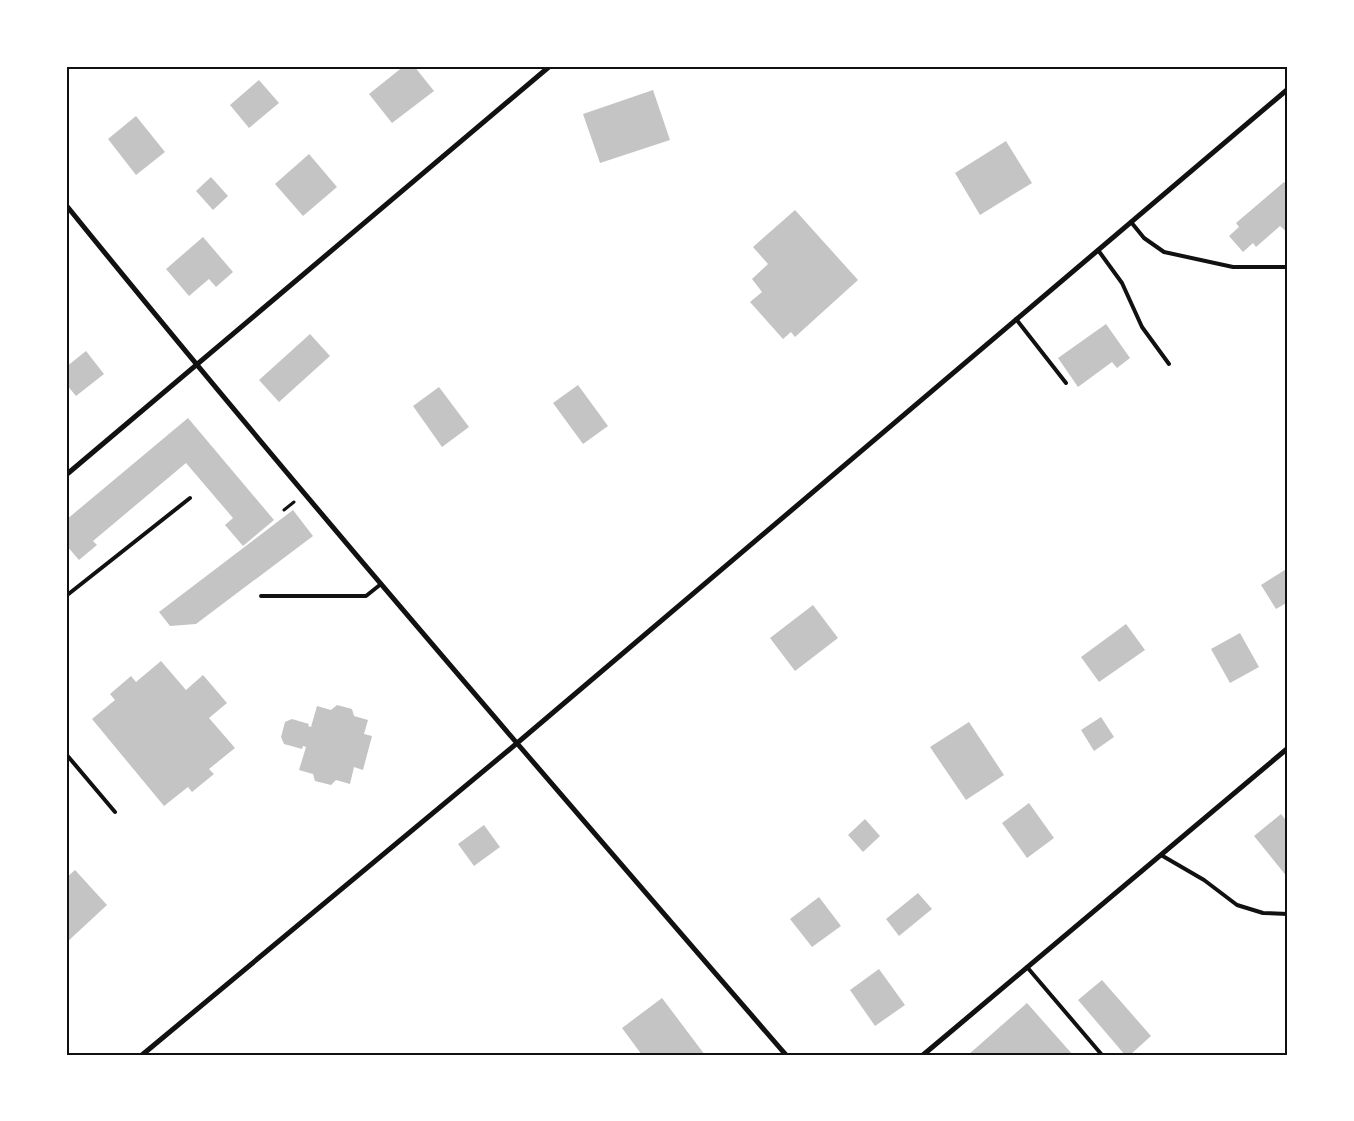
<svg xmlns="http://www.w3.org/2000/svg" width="1354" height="1121" viewBox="0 0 1354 1121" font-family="'Work Sans',sans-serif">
<rect width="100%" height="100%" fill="#fff"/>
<path fill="#c4c4c4" d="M404,66H414L434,91L392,123L369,94Z
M259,80L279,103L249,128L230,105Z
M653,90L670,140L600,163L583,114Z
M136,116L165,152L136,175L108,139Z
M1006,141L1032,183L980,215L955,173Z
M309,154L337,187L303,216L275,184Z
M211,177L228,196L213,210L196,191Z
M1284,182L1288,186V233L1280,226L1256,247L1253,243L1243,252L1229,236L1239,227L1236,223Z
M795,210L858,280L795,337L791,332L783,339L750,302L762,292L752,279L768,264L753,247Z
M203,237L233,272L216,287L209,279L189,296L166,269Z
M1106,324L1130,358L1117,368L1112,362L1078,387L1058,358Z
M310,334L330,356L279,402L259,380Z
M86,351L104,374L76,396L66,384V367Z
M578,385L608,426L583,444L553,403Z
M439,387L469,427L442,447L413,406Z
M188,418L274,520L243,546L225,525L233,518L186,463L93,541L97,545L79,560L66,545V520Z
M293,510L313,536L196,624L170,626L159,612Z
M1288,568V602L1276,609L1261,585Z
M813,605L838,638L795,671L770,638Z
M1126,624L1145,650L1099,682L1081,657Z
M1240,633L1259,667L1230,683L1211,649Z
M161,661L186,690L203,675L227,703L209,718L235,748L209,769L214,774L192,792L188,787L164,806L92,719L115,700L110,694L131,676L136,682Z
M337,705L352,709L354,716L368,720L364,734L372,736L363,770L354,767L350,784L336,780L331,785L315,781L313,774L299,770L306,747L303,746L302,749L284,744L281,737L285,722L292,719L309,724L308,726L311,727L317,706L331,710Z
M1101,717L1114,737L1094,751L1081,730Z
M969,722L1004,775L966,800L930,747Z
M1029,803L1054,838L1027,858L1002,823Z
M1281,814L1288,823V878L1254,836Z
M865,819L880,836L863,852L848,835Z
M484,825L500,847L474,866L458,844Z
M75,870L107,905L66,943V878Z
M918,893L932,909L899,936L886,919Z
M819,897L841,926L812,947L790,919Z
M879,969L905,1005L875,1026L850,990Z
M1102,980L1151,1036L1130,1055H1125L1078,1000Z
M662,998L705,1055H642L622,1028Z
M1027,1003L1073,1055H968Z"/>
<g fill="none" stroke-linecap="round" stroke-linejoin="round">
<path stroke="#111" stroke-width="3" d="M284,510L294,502"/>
<path stroke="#111" stroke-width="4" d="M1131,222L1144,238L1164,252L1233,267H1288
M1098,250L1122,283L1142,327L1169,364
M1016,319L1066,383
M66,596L190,498
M261,596H366L381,584
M66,754L115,812
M1161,855L1204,880L1237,905L1263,913L1288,914
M1027,967L1102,1055"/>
<path stroke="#111" stroke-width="5" d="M66,205C300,494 543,774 786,1055
M66,475L550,66
M142,1055L516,744L1288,89
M923,1055L1288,748"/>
</g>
<rect width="1354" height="1121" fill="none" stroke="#ffffff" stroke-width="135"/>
<rect x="68" y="68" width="1218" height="986" fill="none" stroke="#111" stroke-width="2"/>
</svg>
